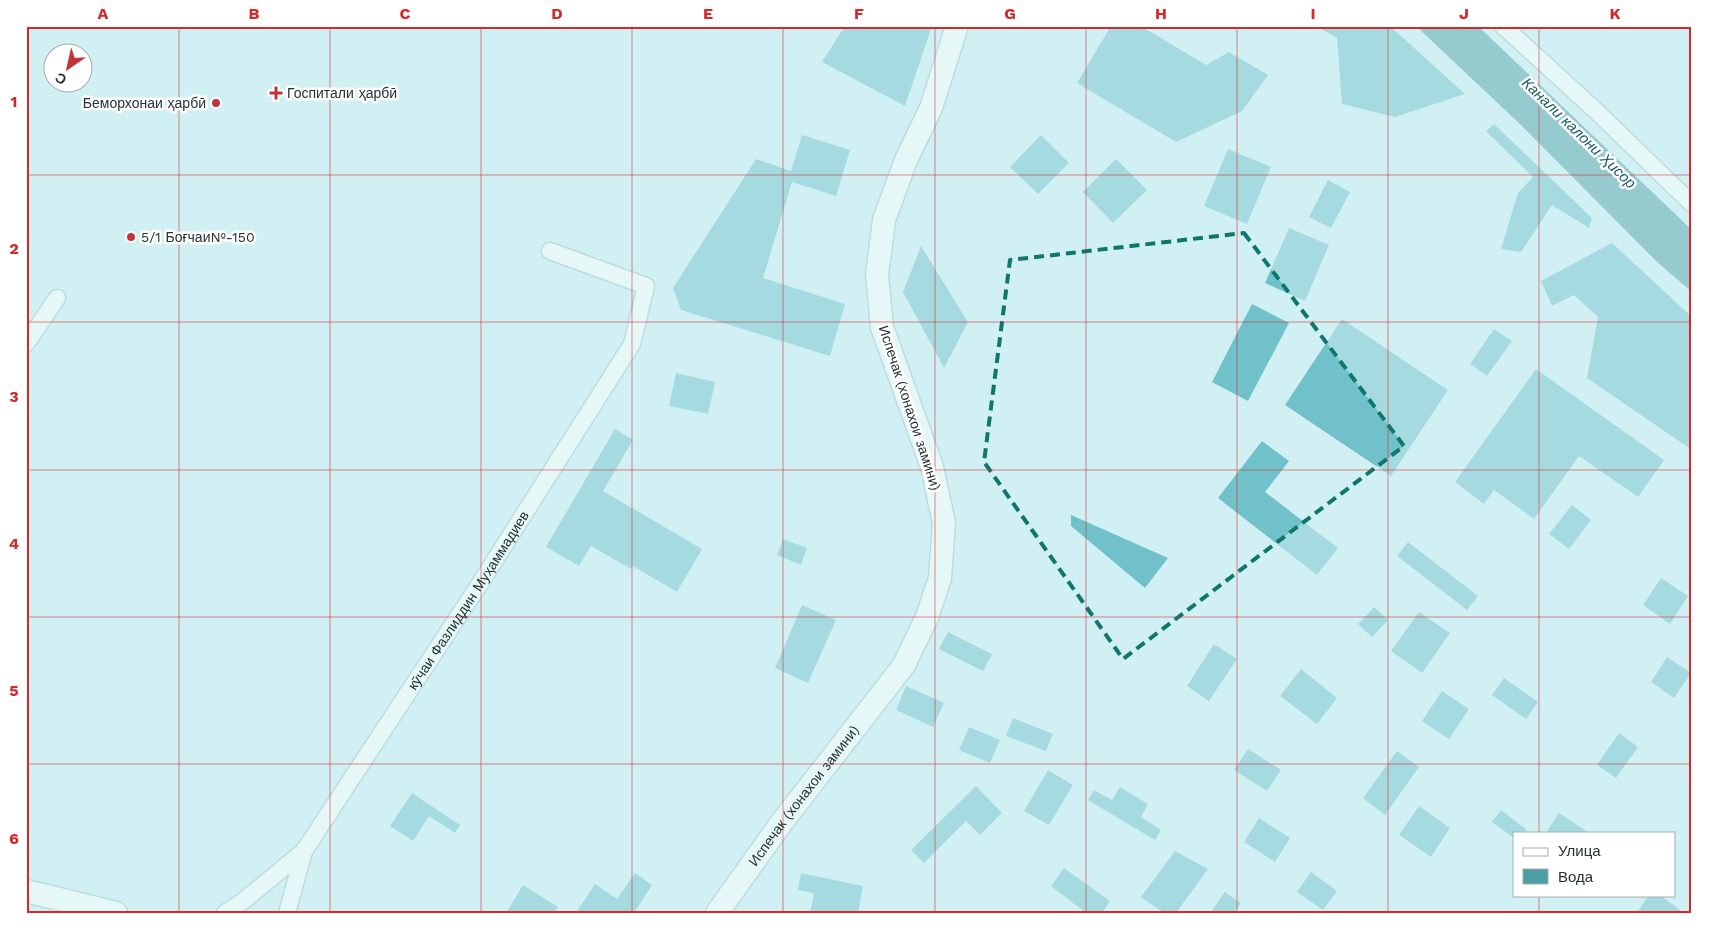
<svg xmlns="http://www.w3.org/2000/svg" width="1718" height="939" viewBox="0 0 1718 939" font-family="'Work Sans',sans-serif">
<rect width="100%" height="100%" fill="#d1f0f3"/>
<path fill="#70c1c9" d="M845,26H932L905,106L822,62Z
M1111,26H1141L1206,65L1229,52L1268,75L1242,111L1176,142L1077,83Z
M1319,26H1390L1465,94L1395,117L1342,104L1337,38L1318,27Z
M1494,124L1592,218L1589,228L1552,205L1521,252L1501,249L1518,193L1533,177L1486,131Z
M802,135L850,150L836,196L792,182L763,278L845,304L830,356L681,310L673,288L756,159L791,171Z
M1041,135L1069,163L1038,194L1010,167Z
M1228,149L1271,167L1247,224L1204,206Z
M1116,159L1147,190L1113,223L1083,192Z
M1328,180L1350,192L1331,228L1309,217Z
M1289,228L1329,245L1305,301L1265,283Z
M1612,243L1692,317V450L1587,378L1598,317L1574,295L1552,306L1541,281Z
M921,246L968,322L944,368L903,292Z
M1252,304L1289,323L1248,401L1212,382Z
M1342,319L1448,390L1391,476L1285,405Z
M1494,329L1512,341L1487,376L1470,364Z
M1536,369L1664,460L1638,497L1579,456L1534,519L1494,490L1484,504L1455,482Z
M676,373L715,382L708,414L669,406Z
M615,429L633,440L603,491L702,549L677,592L633,566L631,569L591,546L579,566L546,547Z
M1262,441L1289,461L1265,492L1338,548L1317,575L1218,498Z
M1572,505L1591,520L1569,549L1549,534Z
M1071,515L1168,558L1145,588L1071,526Z
M783,539L807,548L801,565L777,555Z
M1408,542L1478,596L1467,610L1397,556Z
M1661,578L1688,596L1670,624L1643,605Z
M802,605L836,620L808,683L775,668Z
M1374,607L1388,620L1372,637L1358,624Z
M1419,612L1450,633L1422,673L1391,651Z
M948,632L992,654L983,671L939,649Z
M1214,644L1237,659L1209,701L1187,686Z
M1667,657L1691,673L1674,698L1651,682Z
M1301,669L1337,698L1317,724L1280,696Z
M1504,678L1538,702L1526,719L1492,695Z
M906,686L944,703L933,727L896,710Z
M1442,691L1469,709L1449,739L1422,721Z
M1013,718L1053,734L1046,751L1006,736Z
M969,727L1000,740L990,763L959,750Z
M1619,733L1638,747L1616,778L1597,765Z
M1248,749L1281,770L1267,791L1234,770Z
M1397,751L1419,767L1385,815L1363,798Z
M1048,770L1073,785L1049,825L1024,811Z
M976,786L1002,813L980,835L966,821L924,863L911,850Z
M1120,787L1148,804L1141,817L1161,830L1155,840L1088,800L1094,790L1112,800Z
M412,793L460,825L455,833L429,816L413,841L390,826Z
M1419,806L1450,828L1431,857L1399,835Z
M1501,810L1527,830L1525,833H1514V838L1492,822Z
M1559,813L1589,833H1551L1547,831Z
M1259,818L1290,838L1275,862L1244,842Z
M1175,851L1208,869L1176,913H1164L1141,897Z
M1064,868L1110,901L1102,913H1086L1051,886Z
M1311,872L1337,891L1323,910L1297,892Z
M635,873L652,885L634,913H576L595,884L617,899Z
M801,873L863,886L858,913H810L814,893L798,890Z
M523,885L558,907L554,913H506Z
M1225,892L1241,903L1234,913H1217L1212,910Z
M1649,895H1660L1684,913H1640L1638,911Z"/>
<path fill="#4c9ea5" d="M1416,26H1478L1692,230V292L1657,262L1522,126Z"/>
<g fill="none" stroke-linecap="round" stroke-linejoin="round">
<g stroke="#a5c3c6" stroke-width="19">
<g id="street">
<path d="M1503,26L1594,109L1692,204"/>
<path d="M26,344L57,298"/>
<path d="M225,913L242,902L304,851"/>
<path id="s1" d="M287,913L304,851L481,582L632,344L646,286L550,251"/>
</g>
</g>
<g stroke="#a5c3c6" stroke-width="25">
<g id="secondary">
<path d="M26,891L116,913"/>
<path id="s2" d="M717,913L782,822L904,665L927,617L940,578L944,523L932,467L882,327L877,275L884,220L906,160L931,108L957,26"/>
</g>
</g>
<use href="#street" stroke="#fff" stroke-width="16"/>
<use href="#secondary" stroke="#fff" stroke-width="22"/>
</g>
<path d="M0 0H1718V939H0ZM1244,233L1404,446L1123,659L984,462L1010,260Z" fill="#d1f0f3" fill-opacity=".55" fill-rule="evenodd"/>
<path fill="none" stroke="#0f766e" stroke-width="4" stroke-dasharray="10 6" stroke-linejoin="round" d="M1244,233L1404,446L1123,659L984,462L1010,260Z"/>
<path fill="none" stroke="#d62828" stroke-width="1" stroke-opacity="0.55" d="M179,26V913M330,26V913M481,26V913M632,26V913M783,26V913M935,26V913M1086,26V913M1237,26V913M1388,26V913M1539,26V833M26,175H1692M26,322H1692M26,470H1692M26,617H1692M26,764H1692M1539,895V913"/>
<g fill="#c23339" stroke="#fff" stroke-width="2">
<path d="M273.5 85.5h5v5h5v5h-5v5h-5v-5h-5v-5h5z"/>
<circle cx="216" cy="103" r="5"/>
<circle cx="131" cy="237" r="5"/>
</g>
<g text-anchor="middle" stroke-width="5" stroke-linejoin="round" paint-order="stroke">
<g font-size="14" fill="#253132" stroke="#fff" text-anchor="start">
<text x="287" y="98">Госпитали ҳарбӣ</text>
<text x="206" y="108" text-anchor="end">Беморхонаи ҳарбӣ</text>
<text x="141" y="242">5/1 Боғчаи№-150</text>
</g>
<g font-size="14" fill="#253132" stroke="#fff">
<text transform="translate(910 408) rotate(72)" y="5">Испечак (хонахои замини)</text>
<text dy="5" stroke="none"><textPath href="#s1" startOffset="364">кӯчаи Фазлиддин Муҳаммадиев</textPath></text>
<text dy="5" stroke="none"><textPath href="#s2" startOffset="146">Испечак (хонахои замини)</textPath></text>
</g>
<g font-size="15" font-style="italic" fill="#1a5e64" stroke="#fff">
<text transform="translate(1579 133) rotate(44)" y="5">Канали калони Ҳисор</text>
</g>
</g>
<rect width="1718" height="939" fill="none" stroke="#ffffff" stroke-width="55"/>
<rect x="1513" y="832" width="162" height="65" fill="#ffffff" stroke="#a8adad"/>
<rect x="1523" y="848" width="25" height="8" fill="#ffffff" stroke="#a8adad"/>
<text x="1558" y="856" font-size="15" fill="#253132">Улица</text>
<rect x="1523" y="869" width="25" height="15" fill="#4c9ea5" stroke="#a8adad"/>
<text x="1558" y="882" font-size="15" fill="#253132">Вода</text>
<g transform="translate(68 68) rotate(214)"><circle r="24" fill="#ffffff" stroke="#a8adad"/>
<path d="M0-4L9 19L0 12L-9 19Z" fill="#c23339"/>
<text y="-8" font-size="14" font-weight="bold" text-anchor="middle" fill="#253132">С</text>
</g>
<rect x="28" y="28" width="1662" height="884" fill="none" stroke="#d62828" stroke-width="2"/>
<g font-size="16" text-anchor="middle" font-weight="bold" fill="#d62828">
<text x="103" y="19">A</text>
<text x="254" y="19">B</text>
<text x="405" y="19">C</text>
<text x="557" y="19">D</text>
<text x="708" y="19">E</text>
<text x="859" y="19">F</text>
<text x="1010" y="19">G</text>
<text x="1161" y="19">H</text>
<text x="1313" y="19">I</text>
<text x="1464" y="19">J</text>
<text x="1615" y="19">K</text>
<text x="14" y="107">1</text>
<text x="14" y="254">2</text>
<text x="14" y="402">3</text>
<text x="14" y="549">4</text>
<text x="14" y="696">5</text>
<text x="14" y="844">6</text>
</g>
</svg>
